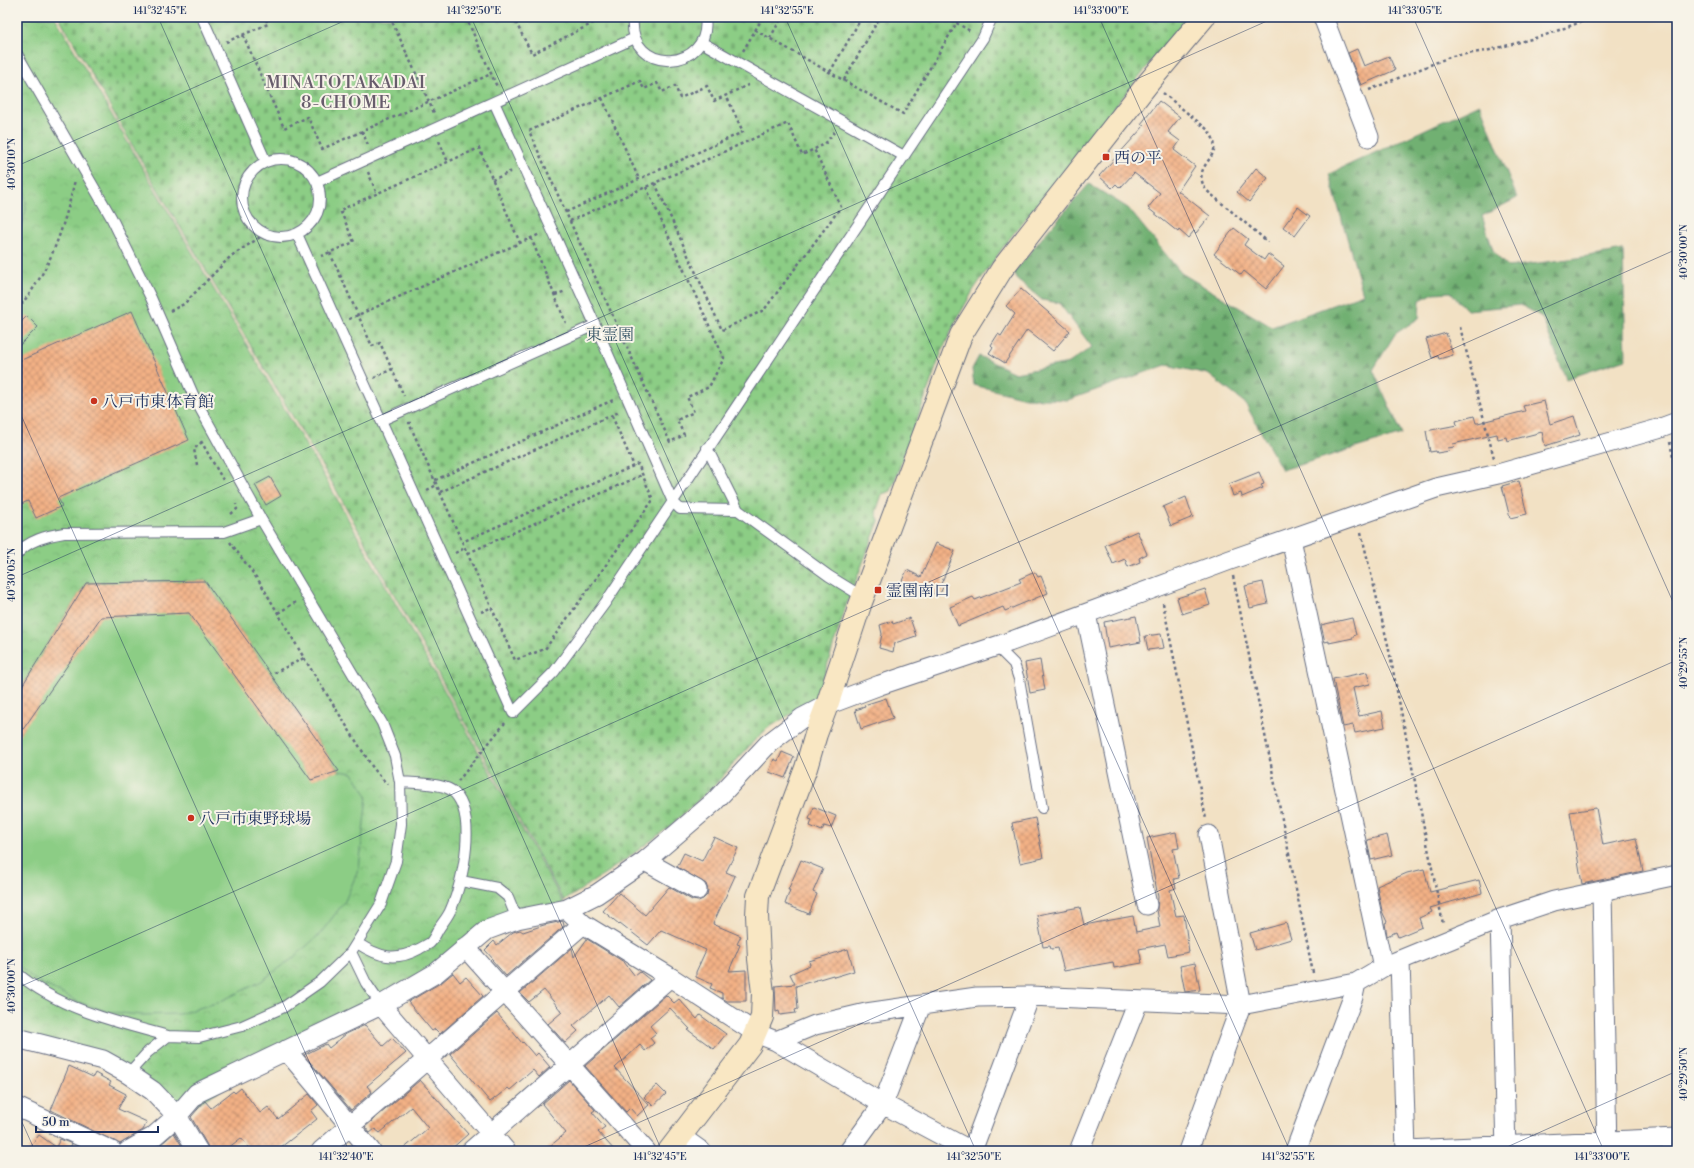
<svg xmlns="http://www.w3.org/2000/svg" width="1694" height="1168" viewBox="0 0 1694 1168" font-family="'Libre Bodoni','Noto Serif JP',serif">
<defs>
<pattern id="forest-firs" width="22" height="20" patternUnits="userSpaceOnUse"><rect width="22" height="20" fill="#71b072"/><path d="M5 1l3.5 6h-7zM16 11l3.5 6h-7z" fill="#5c9061"/></pattern>
<pattern id="cemetery-stones" width="16" height="16" patternUnits="userSpaceOnUse"><rect width="16" height="16" fill="#8ccd85"/><path d="M2 7V4a2 2 0 0 1 4 0v3zM10 15v-3a2 2 0 0 1 4 0v3z" fill="#78b075"/></pattern>
<pattern id="park-crowns" width="20" height="18" patternUnits="userSpaceOnUse"><rect width="20" height="18" fill="#8ccd85"/><path d="M2 6a3 3 0 1 1 6 0M12 15a3 3 0 1 1 6 0" fill="none" stroke="#78b075"/></pattern>
<pattern id="building-cross-hatch" width="8" height="8" patternUnits="userSpaceOnUse"><rect width="8" height="8" fill="#f3b185"/><path d="M0 0l8 8M0 8l8-8" fill="none" stroke="#c49070"/></pattern>
</defs>
<rect width="100%" height="100%" fill="#f7f3e8"/>
<filter id="ink" filterUnits="userSpaceOnUse"><feTurbulence type="fractalNoise" baseFrequency=".025" numOctaves="2"/><feDisplacementMap in="SourceGraphic" scale="8" xChannelSelector="R" yChannelSelector="G"/><feConvolveMatrix kernelMatrix="1 2 1 2 8 2 1 2 1" color-interpolation-filters="sRGB"/></filter>
<filter id="wash" filterUnits="userSpaceOnUse"><feTurbulence type="fractalNoise" baseFrequency=".012" numOctaves="4" result="noise"/><feDisplacementMap in="SourceGraphic" scale="16" xChannelSelector="R" yChannelSelector="G"/><feGaussianBlur stdDeviation="0.9" result="paint"/><feColorMatrix in="noise" values="0 0 0 0 0 0 0 0 0 0 0 0 0 0 0 0 0 1.4 0 .05"/><feComposite in="paint" operator="in"/></filter>
<g filter="url(#wash)">
<rect width="100%" height="100%" fill="#f2e1c4"/>
<path fill="url(#forest-firs)" stroke="#467068" d="M1480,104L1517,198L1482,216L1494,253L1508,267L1577,258L1623,250L1626,359L1566,379L1542,317L1521,305L1467,310L1450,292L1434,293L1420,300L1419,318L1395,334L1373,370L1402,434L1282,470L1245,403L1208,374L1166,365L1068,400L1025,398L974,385L972,369L979,356L1015,373L1069,363L1092,347L1059,303L1042,300L1016,278L1014,272L1046,233L1089,184L1128,208L1181,273L1272,327L1363,294L1329,174Z"/>
<path fill="url(#cemetery-stones)" stroke="#547e72" d="M59,17H1189L1142,73L1006,243L974,289L956,321L942,351L891,491L882,494L876,512L879,521L845,609L817,698L768,728L753,742L715,785L668,828L625,860L564,901L334,486L151,178Z"/>
<path fill="url(#park-crowns)" stroke="#547e72" d="M17,17H55L142,167L324,476L567,909L465,947L286,1050L177,1116L128,1074L17,1038Z"/>
<path fill="#8ccd85" stroke="#547e72" d="M17,132L24,172L26,210L17,240Z
M205,581L339,771L353,773L367,796L359,868L345,901L320,934L292,959L260,982L219,1002L179,1014L142,1015L109,1012L78,1002L34,979L17,964V694L86,583Z"/>
<g id="blocks">
<path fill="url(#building-cross-hatch)" d="M1357,49L1364,66L1389,56L1395,70L1361,85L1348,53Z
M1159,101L1180,117L1168,132L1180,141L1174,150L1195,166L1178,191L1210,216L1196,233L1194,231L1188,238L1179,230L1178,232L1148,208L1160,193L1134,173L1120,188L1116,184L1112,188L1099,176L1144,126L1141,124Z
M1256,168L1268,178L1249,202L1237,192Z
M1298,207L1310,216L1295,236L1283,227Z
M1234,228L1248,239L1244,245L1264,260L1268,254L1284,266L1266,289L1244,271L1241,275L1214,254Z
M1021,289L1070,331L1053,351L1027,330L1005,363L989,353L993,347L991,345L998,334L1001,336L1015,314L1006,306Z
M132,311L189,440L58,498L62,506L36,518L28,501L17,506V362Z
M27,316L38,327L17,348V326Z
M1446,333L1453,355L1439,359L1438,356L1432,358L1426,339Z
M1544,401L1550,424L1574,416L1580,435L1545,446L1542,432L1507,441L1506,437L1498,439L1497,434L1453,444L1454,447L1448,448L1449,451L1437,453L1436,451L1430,452L1426,431L1457,425L1456,421L1474,416L1476,423H1478L1525,411L1523,406Z
M1259,472L1264,484L1261,485L1263,488L1242,497L1241,493L1233,496L1229,484Z
M270,477L281,496L266,505L255,485Z
M1519,481L1527,514L1510,518L1502,486Z
M1186,497L1193,517L1171,526L1163,507Z
M1137,531L1147,554L1139,558L1140,562L1128,567L1125,559L1113,564L1105,545Z
M936,543L955,551L941,584L944,585L939,596L923,589L920,596L907,590V588L900,585L907,570L921,577Z
M1035,572L1038,577L1041,576L1048,593L1005,611L1003,607L958,626L950,607L973,597L975,600L1021,582L1019,579Z
M205,581L339,771L311,780L189,613L101,617L17,738V694L86,583Z
M1263,582L1268,604L1250,608L1245,586Z
M1205,589L1210,605L1182,614L1177,598Z
M1136,616L1141,642L1108,648L1104,622Z
M910,618L916,636L895,643L893,652L879,648L882,634L880,625L892,621L893,624Z
M1352,618L1356,635L1353,636V638L1329,643V641L1325,642L1321,625Z
M1161,634L1164,648L1148,650L1145,636Z
M1040,660L1045,690L1030,693L1025,663Z
M1367,672L1370,684L1353,688L1359,716L1382,711L1385,727L1355,733L1353,725L1343,727L1333,679Z
M886,698L893,718L861,729L855,710L865,707L864,705Z
M782,752L794,757L785,778L769,772L774,759L778,761Z
M814,807L836,816L831,828L824,826L822,831L810,826L812,820L809,819Z
M1596,808L1603,845L1636,838L1643,871L1582,884L1570,812Z
M1035,818L1043,858L1020,863L1012,823Z
M1176,832L1179,848L1173,849L1179,878L1174,879L1176,888L1170,890L1176,916L1184,915L1189,952L1168,956L1165,944L1139,949L1142,963L1114,968L1113,962L1064,971L1058,948L1051,949L1050,946L1043,947L1037,915L1080,907L1084,925L1133,916L1136,932L1160,927L1157,910L1158,897L1147,838Z
M1387,835L1392,855L1371,860L1367,840Z
M714,837L738,848L726,872L735,876L713,924L741,936L737,944L740,945L729,971L746,970V1001H727L722,998V993L710,988L712,984L696,977V972L706,950L661,930L648,945L620,923L619,924L603,911L619,893L645,915L669,887L692,900L698,901L703,899L707,895L708,890L706,884L677,867L684,853L702,861Z
M801,860L823,869L813,892L817,894L809,914L785,904L790,890H788Z
M1424,869L1430,892L1479,880L1482,893L1430,908L1432,912L1419,918L1422,927L1398,937L1396,932L1387,936L1385,923L1387,922L1382,911L1377,886L1407,873Z
M563,921L564,926L506,976L492,960L493,959L485,950L494,941L497,945L513,932L520,930L523,932L544,925Z
M1286,923L1291,939L1255,950L1250,933Z
M587,939L624,962L635,976L640,972L650,980L619,1007L609,995L573,1026L578,1031L565,1043L548,1024L562,1012L544,990L529,1002L520,993L572,948L574,957Z
M848,949L854,971L834,977L833,975L796,986L798,1009L795,1010L796,1013L780,1015L779,1011L776,1012L775,986L795,984L790,974L810,965L809,961Z
M1195,963L1200,990L1185,992L1180,966Z
M453,973L460,982L466,977L483,996L440,1034L435,1029L432,1031L408,1002L442,982Z
M666,995L674,1003L679,999L697,1019L700,1015L726,1034L714,1049L688,1030L690,1029L670,1008L650,1026L656,1033L650,1038L654,1043L645,1051L640,1045L615,1068L649,1105L637,1116L630,1108L626,1112L585,1066Z
M497,1013L522,1043L523,1042L535,1056L538,1053L550,1067L539,1077L533,1070L510,1090L508,1088L490,1102L450,1054Z
M365,1025L383,1046L392,1038L406,1053L367,1086L372,1092L351,1110L304,1055L326,1044L329,1048L346,1034Z
M69,1066L93,1077L95,1073L111,1082L109,1085L126,1094L118,1109L147,1122L143,1130L120,1144L51,1110Z
M420,1080L468,1134L449,1151H401L428,1128L411,1107L380,1133L375,1129L370,1133L365,1127Z
M569,1080L595,1110L592,1112L605,1127L598,1132L615,1151H544L566,1133L542,1104Z
M657,1085L666,1094L653,1106L644,1097Z
M241,1088L260,1113L268,1107L278,1119L309,1094L318,1105L311,1111L317,1119L276,1151H252L241,1138L224,1151H209L207,1145L191,1117L204,1102L205,1101L211,1108L233,1091L235,1093Z
M174,1133L185,1151H151L160,1145Z
M39,1135L56,1147L60,1139L72,1144L68,1151H27Z"/>
</g>
</g>
<g filter="url(#ink)">
<use href="#blocks" fill-opacity="0" stroke="#666d82" stroke-width="1"/>
<g fill="none" stroke-linecap="round" stroke-linejoin="round">
<g stroke="#666d82" stroke-width="12">
<path id="lane" d="M202,17L266,162
M633,17C627,77 713,72 705,17
M701,42L904,156
M17,54L111,217L151,298L195,399L261,519L382,723L395,756L400,782L401,824L396,861L381,904L351,952L320,982L284,1007L242,1026L199,1037L168,1036L148,1052L128,1074
M494,102L593,320L673,502L680,509L738,510L829,576L863,597
M242 198a39 39 0 1 1 78 0a39 39 0 1 1-78 0Z
M317,182L635,38
M297,234L513,713L554,672L605,603L983,38L992,17
M382,420L595,325
M707,448L738,510
M17,554C29,540 46,536 64,533L224,532L261,519
M997,647L1014,664L1019,679L1042,808
M461,881L497,888L508,897L517,919
M357,943C379,957 395,962 419,949C422,947 427,945 430,943C433,940 436,934 438,930C442,923 448,917 451,909C463,882 479,811 451,790C441,783 413,783 400,782
M351,952L366,983L381,1005
M17,973C59,1009 116,1022 168,1036"/>
</g>
<g stroke="#666d82" stroke-width="21">
<path id="street" d="M1323,17L1369,137
M1291,539L1383,967
M1086,614L1147,905
M645,861L697,890
M1602,891L1607,1151
M567,909L583,924L670,977L756,1033L776,1041L883,1104L971,1151
M1500,919L1506,1151
M465,947L646,1151
M1400,961L1406,1151
M381,1005L506,1151
M17,1038L103,1060L128,1074L153,1091L177,1116L198,1151
M776,1041L815,1025L866,1013L977,997L1030,996L1241,1005L1356,983L1383,967L1500,919L1554,901L1677,875
M286,1050L371,1151
M17,1107L112,1151
M680,1136L701,1151
M1406,1150L1677,1138
M128,1151L153,1137L177,1116L197,1093L381,1005L436,973L487,930L517,919L567,909L597,894L645,861L714,802L769,743L802,718L827,705L880,685L1009,642L1230,560L1436,488L1498,474L1658,429L1677,422
M321,1151L583,924
M471,1151L670,977
M849,1151L883,1104L921,1005
M972,1151L1030,996
M1079,1151L1138,1002
M1188,1151L1241,1005L1209,835
M1295,1151L1353,997L1356,983"/>
</g>
<g stroke="#666d82" stroke-width="24">
<path id="secondary" d="M669,1151L750,1045L762,1017L763,993L759,959L757,915L758,896L806,768L816,734L827,705L860,605L961,335L1002,269L1149,82L1204,17"/>
</g>
<path stroke="#666d82" stroke-width="2.5" stroke-dasharray="3 3" stroke-linecap="butt" d="M390,17L435,115
M466,17L497,87
M513,17L532,54L605,17
M946,17L972,32
M755,30L903,114L960,17
M243,35L284,128L308,117L322,149L491,74
M770,38L782,17
M226,42L268,24L265,17
M743,51L763,17
M830,72L862,17
M844,80L880,17
M1369,90L1452,56L1486,51L1543,36L1594,17
M1163,93L1208,130C1230,159 1188,162 1206,190L1268,242
M602,98L639,179
M362,131L368,145
M439,141L448,162
M368,172L377,194
M492,180L512,171
M655,183L722,330L764,310L841,207L814,149
M646,187L724,358L709,387L687,397L694,412L677,420L684,435L670,442L529,131L640,81L644,89L657,83L662,92L675,86L680,98L707,86L714,101L750,84
M566,212L743,132L726,95
M570,221L788,123L802,155L825,144L835,131
M531,238L566,323
M330,253L372,346L380,343L404,396
M321,256L354,242L340,210L479,148L520,243
M555,295L566,291
M17,309C50,273 64,227 75,180
M170,311L184,304L231,256L265,234
M349,319L540,234
M1460,327L1494,458
M374,378L392,369
M612,416L634,466
M411,423H409L515,660L545,649L653,500L638,464L462,542
M201,441L223,480
M1670,442L1677,477
M197,465L194,449L202,442
M435,480L613,400
M427,490L437,485
M440,492L619,412L618,411
M231,514L237,509L236,504
M1361,532L1388,645L1443,924
M230,542L261,584L304,658L373,768L387,784
M455,553L465,548
M468,553L642,475
M1233,576L1313,973
M1163,603L1206,819
M481,612L492,607
M278,613L296,602
M274,673L304,658
M17,678L20,681
M458,781L505,723"/>
<use href="#lane" stroke="#fff" stroke-width="10"/>
<use href="#street" stroke="#fff" stroke-width="19"/>
<use href="#secondary" stroke="#f9e7c3" stroke-width="22"/>
</g>
</g>
<path fill="none" stroke="#1b2f5e" stroke-width="1" stroke-opacity="0.45" d="M158,17L662,1151M471,17L976,1151M785,17L1290,1151M1099,17L1604,1151M1413,17L1677,611M17,166L353,17M17,406L349,1151M17,577L1276,17M17,988L1677,249M17,1111L35,1151M575,1151L1677,660M1498,1151L1677,1071"/>
<g fill="#c8321e" stroke="#f7f3e8" stroke-width="1.5">
<rect x="1102" y="153" width="8" height="8" rx="2"/>
<circle cx="94" cy="401" r="4"/>
<rect x="874" y="586" width="8" height="8" rx="2"/>
<circle cx="191" cy="818" r="4"/>
</g>
<g text-anchor="middle" stroke-width="4" stroke-linejoin="round" paint-order="stroke">
<g font-size="16" fill="#1b2f5e" stroke="#f7f3e8" text-anchor="start">
<text x="1114" y="163">西の平</text>
<text x="102" y="407">八戸市東体育館</text>
<text x="886" y="596">霊園南口</text>
<text x="199" y="824">八戸市東野球場</text>
</g>
<g font-size="16" fill="#375668" stroke="#f7f3e8">
<text x="610" y="340">東霊園</text>
</g>
<g font-size="17" letter-spacing="1" fill="#675c6c" stroke="#f7f3e8">
<text x="346" y="88">MINATOTAKADAI<tspan x="346" dy="20">8-CHOME</tspan></text>
</g>
</g>
<rect width="1694" height="1168" fill="none" stroke="#f7f3e8" stroke-width="44"/>
<path d="M36 1126v6h122v-6" fill="none" stroke="#1b2f5e" stroke-width="2"/>
<text x="42" y="1126" font-size="12" fill="#1b2f5e" stroke="#f7f3e8" stroke-width="3" paint-order="stroke">50 m</text>
<rect x="22" y="22" width="1650" height="1124" fill="none" stroke="#1b2f5e" stroke-width="1.5"/>
<g font-size="10" text-anchor="middle" fill="#1b2f5e">
<text x="160" y="14">141°32'45"E</text>
<text x="474" y="14">141°32'50"E</text>
<text x="787" y="14">141°32'55"E</text>
<text x="1101" y="14">141°33'00"E</text>
<text x="1415" y="14">141°33'05"E</text>
<text transform="translate(11 164) rotate(-90)" y="4">40°30'10"N</text>
<text transform="translate(1683 252) rotate(-90)" y="4">40°30'00"N</text>
<text transform="translate(11 575) rotate(-90)" y="4">40°30'05"N</text>
<text transform="translate(1683 663) rotate(-90)" y="4">40°29'55"N</text>
<text transform="translate(11 986) rotate(-90)" y="4">40°30'00"N</text>
<text transform="translate(1683 1074) rotate(-90)" y="4">40°29'50"N</text>
<text x="346" y="1160">141°32'40"E</text>
<text x="660" y="1160">141°32'45"E</text>
<text x="974" y="1160">141°32'50"E</text>
<text x="1288" y="1160">141°32'55"E</text>
<text x="1602" y="1160">141°33'00"E</text>
</g>
</svg>
